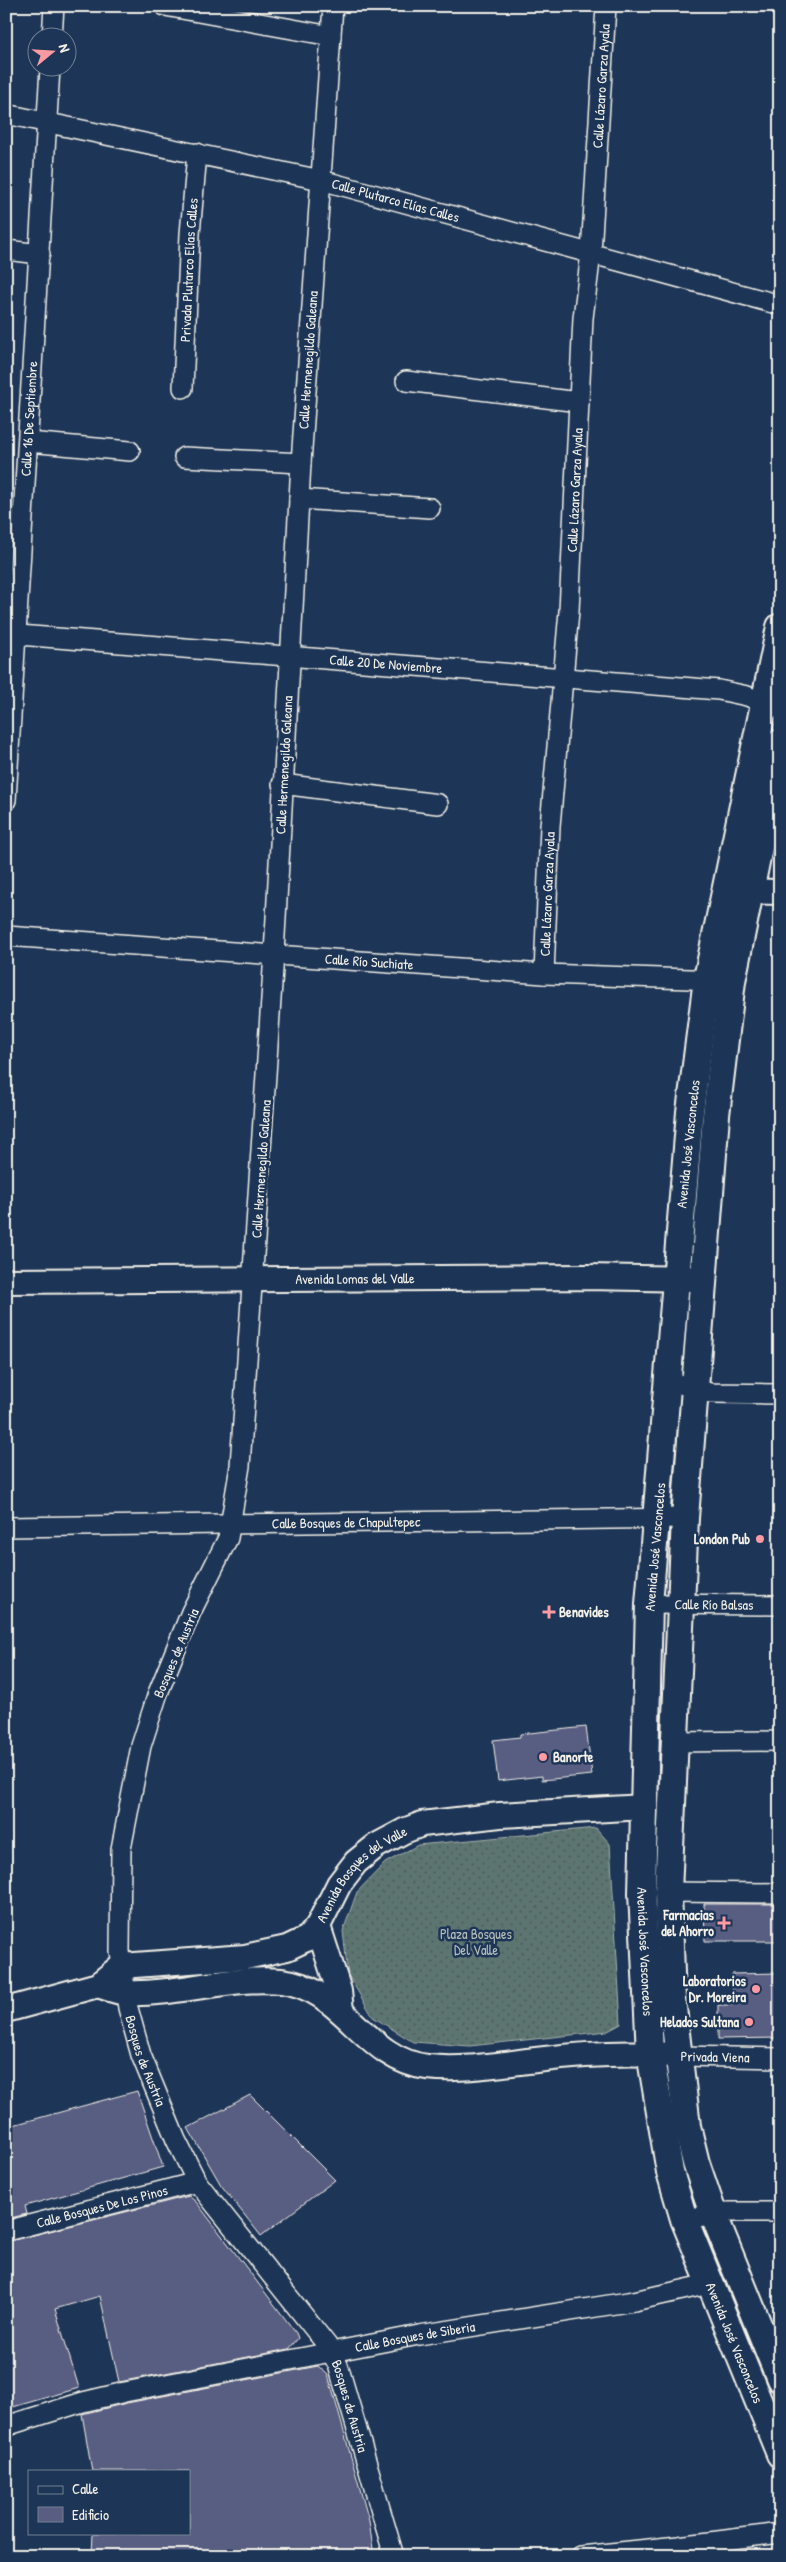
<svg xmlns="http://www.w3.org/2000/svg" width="786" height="2562" viewBox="0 0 786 2562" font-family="'Patrick Hand',sans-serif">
<defs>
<pattern id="grass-dots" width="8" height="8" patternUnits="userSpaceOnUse" patternTransform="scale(1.25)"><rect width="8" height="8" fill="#5b7471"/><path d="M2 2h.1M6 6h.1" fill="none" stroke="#515c59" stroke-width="1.8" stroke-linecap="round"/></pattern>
</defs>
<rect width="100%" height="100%" fill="#1d3557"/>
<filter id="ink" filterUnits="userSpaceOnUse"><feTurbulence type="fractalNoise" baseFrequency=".02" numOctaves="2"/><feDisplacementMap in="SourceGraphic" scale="10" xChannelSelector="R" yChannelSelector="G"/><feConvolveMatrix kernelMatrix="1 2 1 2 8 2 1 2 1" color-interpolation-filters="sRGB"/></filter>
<g filter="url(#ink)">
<path fill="url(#grass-dots)" stroke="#a8b2ac" d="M596,1828L610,1844L621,2024L608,2031L470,2046L413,2042L373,2017L348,1975L343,1931L357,1892L385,1863L418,1845Z"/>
<path fill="#595d82" stroke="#f4f1e8" d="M586,1727L592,1775L542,1780V1776L498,1781L493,1740L520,1737V1734Z
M704,1904H780V1941H705Z
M780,1973V2038L718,2039V2005H733L732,1974Z
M137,2091L163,2167L25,2206L27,2214L6,2219V2127Z
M250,2095L335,2180L261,2236L221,2185L188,2128Z
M189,2196L197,2203L296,2333L298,2338L295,2342L289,2349L119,2382L100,2296L55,2309L79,2388L6,2409V2242Z
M318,2366L328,2375L369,2521L373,2549L367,2555H92L93,2533H189V2471H92L82,2414L127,2403Z"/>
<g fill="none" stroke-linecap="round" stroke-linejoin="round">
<g stroke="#f4f1e8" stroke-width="22">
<g id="minor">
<path d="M165,6L331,36"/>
<path id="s1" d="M333,6L301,463L274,954L240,1466L228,1538L191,1612L158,1693L141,1746L121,1849L120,1951L128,2008L141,2055L176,2140L197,2182L327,2345L338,2365L394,2556"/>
<path d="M52,38L54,6"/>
<path id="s2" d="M6,114L321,180L780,305"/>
<path d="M6,250L40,254"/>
<path d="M406,381L579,402"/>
<path id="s3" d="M183,388L190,234L197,153"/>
<path d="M28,442L130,451"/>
<path d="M184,457L301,463"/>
<path d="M299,499L430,508"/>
<path id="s4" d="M6,634L719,690L747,696L780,709"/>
<path d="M282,784L438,804"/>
<path id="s5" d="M6,800L50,68"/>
<path id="s6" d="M6,936L544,974L719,980"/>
<path id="s7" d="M544,974L550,826L569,611L583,318L591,253L606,6"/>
<path d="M667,1380L710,1393L780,1394"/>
<path id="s8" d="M6,1527L685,1518"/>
<path id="s9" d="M649,1604L780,1605"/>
<path d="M674,1742L780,1741"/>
<path d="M668,1892L780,1893"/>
<path id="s10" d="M680,2056L780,2058"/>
<path d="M684,2219L729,2212H780"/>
<path id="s11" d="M6,2231L197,2182"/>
<path id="s12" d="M6,2426L83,2402L125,2392L419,2335L634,2301L709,2284"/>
<path d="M581,2556L678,2546L780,2533"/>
</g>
</g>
<g stroke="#f4f1e8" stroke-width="28">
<g id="tertiary">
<path d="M732,891L780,892"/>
<path id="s13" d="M6,1281L587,1277L694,1279"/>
<path d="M318,1926L339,1991L341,2011"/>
<path d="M98,1985C107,1988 117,1992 127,1993C178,1995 230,1976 281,1981C343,1987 365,2060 427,2067C463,2071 501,2064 536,2060C584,2054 632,2051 680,2056"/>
<path id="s14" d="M6,2010L98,1985L121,1966L245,1957L287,1948L308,1938L318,1926L339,1884L356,1862L376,1846L404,1831L422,1824L500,1815L645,1807"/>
</g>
</g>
<g stroke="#f4f1e8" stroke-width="30">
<g id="secondary">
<path id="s15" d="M780,627L707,979L690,1112L649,1604L642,1893L650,2053L670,2172L684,2219L780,2454"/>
<path d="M780,743L732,981L716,1115L685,1518L668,1892L672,1999L687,2126L696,2163L713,2213L780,2379"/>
</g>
</g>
<use href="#minor" stroke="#1d3557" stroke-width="19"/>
<use href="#tertiary" stroke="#1d3557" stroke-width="24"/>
<use href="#secondary" stroke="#1d3557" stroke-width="26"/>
</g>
</g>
<g fill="#ff9aa2" stroke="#1d3557" stroke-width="2">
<circle cx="760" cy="1539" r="5"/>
<path d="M546.5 1604.5h5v5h5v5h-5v5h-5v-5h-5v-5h5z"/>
<circle cx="543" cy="1757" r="5"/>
<path d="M721.5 1915.5h5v5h5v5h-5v5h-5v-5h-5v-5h5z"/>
<circle cx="756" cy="1989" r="5"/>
<circle cx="749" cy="2022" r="5"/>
</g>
<g text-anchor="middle" stroke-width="5" stroke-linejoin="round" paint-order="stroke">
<g font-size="14" fill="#f4f1e8" stroke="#1d3557">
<text dy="5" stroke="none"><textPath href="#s7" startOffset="890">Calle Lázaro Garza Ayala</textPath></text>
<text dy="5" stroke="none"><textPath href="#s2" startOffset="399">Calle Plutarco Elías Calles</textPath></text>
<text dy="5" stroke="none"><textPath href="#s3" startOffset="118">Privada Plutarco Elías Calles</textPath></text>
<text transform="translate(308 360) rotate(-86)" y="5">Calle Hermenegildo Galeana</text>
<text dy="5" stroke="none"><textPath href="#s5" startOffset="382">Calle 16 De Septiembre</textPath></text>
<text dy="5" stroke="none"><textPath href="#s7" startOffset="485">Calle Lázaro Garza Ayala</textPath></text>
<text dy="5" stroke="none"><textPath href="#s4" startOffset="381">Calle 20 De Noviembre</textPath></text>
<text transform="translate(284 765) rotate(-87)" y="5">Calle Hermenegildo Galeana</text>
<text dy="5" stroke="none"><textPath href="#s7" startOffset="80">Calle Lázaro Garza Ayala</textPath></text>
<text dy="5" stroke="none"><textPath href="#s6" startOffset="364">Calle Río Suchiate</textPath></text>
<text transform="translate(688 1144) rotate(-84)" y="5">Avenida José Vasconcelos</text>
<text transform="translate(261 1169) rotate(-86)" y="5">Calle Hermenegildo Galeana</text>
<text dy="5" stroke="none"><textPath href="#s13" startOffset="349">Avenida Lomas del Valle</textPath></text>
<text dy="5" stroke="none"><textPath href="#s8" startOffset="340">Calle Bosques de Chapultepec</textPath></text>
<text transform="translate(655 1547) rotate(-85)" y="5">Avenida José Vasconcelos</text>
<text dy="5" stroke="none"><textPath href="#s9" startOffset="65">Calle Río Balsas</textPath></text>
<text transform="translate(176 1653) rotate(-67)" y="5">Bosques de Austria</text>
<text dy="5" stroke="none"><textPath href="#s14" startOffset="401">Avenida Bosques del Valle</textPath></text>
<text dy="5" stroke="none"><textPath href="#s15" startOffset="1335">Avenida José Vasconcelos</textPath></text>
<text dy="5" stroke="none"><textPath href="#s10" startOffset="35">Privada Viena</textPath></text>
<text dy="5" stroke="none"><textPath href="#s1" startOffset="2082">Bosques de Austria</textPath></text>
<text dy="5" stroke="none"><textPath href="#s11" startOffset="99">Calle Bosques De Los Pinos</textPath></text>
<text dy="5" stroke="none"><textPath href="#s12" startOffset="419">Calle Bosques de Siberia</textPath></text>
<text dy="5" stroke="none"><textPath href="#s15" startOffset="1740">Avenida José Vasconcelos</textPath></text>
<text dy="5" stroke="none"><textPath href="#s1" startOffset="2488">Bosques de Austria</textPath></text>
</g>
<g font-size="14" font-weight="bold" fill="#f4f1e8" stroke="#1d3557" text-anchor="end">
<text x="750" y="1544">London Pub</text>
<text x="559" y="1617" text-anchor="start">Benavides</text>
<text x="553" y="1762" text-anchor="start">Banorte</text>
<text x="714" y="1920">Farmacias<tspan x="714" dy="16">del Ahorro</tspan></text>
<text x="746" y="1986">Laboratorios<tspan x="746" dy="16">Dr. Moreira</tspan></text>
<text x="739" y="2027">Helados Sultana</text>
</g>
<g font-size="14" fill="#b7bfb8" stroke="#1d3557">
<text x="476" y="1939">Plaza Bosques<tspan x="476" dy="16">Del Valle</tspan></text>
</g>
</g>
<rect width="786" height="2562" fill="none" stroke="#1d3557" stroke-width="25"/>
<rect x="12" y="12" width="761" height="2537" fill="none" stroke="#f4f1e8" stroke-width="2" filter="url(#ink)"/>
<rect x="28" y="2470" width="162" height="65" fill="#1d3557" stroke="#738091"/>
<rect x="38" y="2486" width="25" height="8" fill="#1d3557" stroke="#738091"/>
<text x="72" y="2494" font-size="15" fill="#f4f1e8">Calle</text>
<rect x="38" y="2507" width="25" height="15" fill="#595d82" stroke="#738091"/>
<text x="72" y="2520" font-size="15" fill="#f4f1e8">Edificio</text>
<g transform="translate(52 52) rotate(72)"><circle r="24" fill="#1d3557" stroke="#738091"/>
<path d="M0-4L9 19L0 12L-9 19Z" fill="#ff9aa2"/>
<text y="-8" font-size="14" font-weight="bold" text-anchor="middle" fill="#f4f1e8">N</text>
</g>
</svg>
